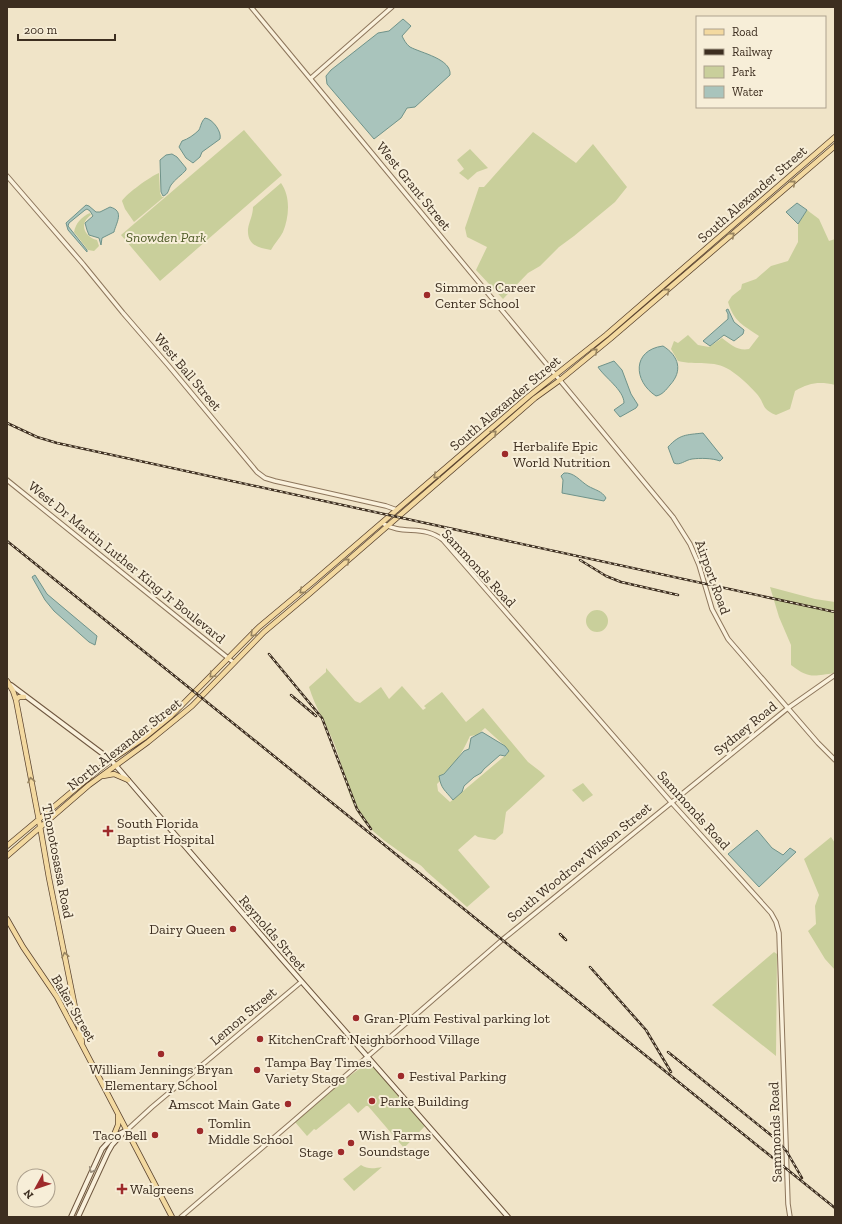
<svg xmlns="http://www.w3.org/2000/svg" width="842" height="1224" viewBox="0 0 842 1224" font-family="'Zilla Slab',serif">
<rect width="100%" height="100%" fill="#f0e4c8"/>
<path fill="#c9cf9b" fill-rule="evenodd" d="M244,130L282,175L160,281L121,235Z
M533,132L576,163L593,144L627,187L615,202L574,236L559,247L540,266L528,273L503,299L476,270L487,247L467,237L465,228L479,187H484Z
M470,149L488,168L477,172L468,180L459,173L464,169L457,160Z
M159,173L160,193L162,197H164L134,222L125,209L122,201C126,194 151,176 159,173Z
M281,183C291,197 289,217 283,232C280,238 274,244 271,250C258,248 247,245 248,229C249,222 253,215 253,207Z
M807,210L819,219L829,241L835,239V385C819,381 809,383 795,391L790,409L776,415C760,408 766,404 756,393C749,385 739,376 730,370C713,359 697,366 678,361L671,349L674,341L678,343L688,335L698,345L709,347L722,338C731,345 738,351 749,349L759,336C743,325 734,322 728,302L732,296L741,289L742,284L756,279L771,266L788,261L798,242V224Z
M90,213L91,215C78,224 85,237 97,240L99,246L94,251L88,250L74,232C76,223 81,217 90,213Z
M770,587L815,599L835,602V673C813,676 809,679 791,665V645L779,617Z
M586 621a11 11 0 1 1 22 0a11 11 0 1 1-22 0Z
M326,668L355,701L360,703L381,687L389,699L402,686L423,710L426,708L424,706L442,692L466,722L483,708L528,762L541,772L545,776L506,812L503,833L495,840L478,837L475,835L458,850L490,887L467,907L426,871C419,862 415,863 407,857C395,848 381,839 371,829C346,806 346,772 334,743C326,724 315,707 309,687L326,672ZM485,728L505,746L507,749V754L450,802L438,791L437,784L440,781L439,776C452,772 464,749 470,736L477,735Z
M583,783L593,795L583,802L572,790Z
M831,837L835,843V970L825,959L808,931L816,924L815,906L819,895L804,859Z
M774,952L777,954L776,1056L712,1005Z
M369,1062L425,1126L404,1148L368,1106H366L358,1113L349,1103L316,1130L314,1129L307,1136L295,1122L337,1085Z
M361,1165C368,1170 376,1168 382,1167L354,1191L343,1179Z"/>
<path fill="#a9c4bc" stroke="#6f938a" d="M403,19L411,26L402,36C404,40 406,44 410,47C421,53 452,59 450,75L415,107L407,108L401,118L374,139L327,84L326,76L331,70L378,33L389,31Z
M205,118C213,119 222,132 220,139L202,152L200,157L193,163L186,158L179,147L182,141C188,139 194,135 199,130C201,126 201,122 205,118Z
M172,154L177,157L186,168V170C182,175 175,179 171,185C168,190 169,194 163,196L161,192L160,160L166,155Z
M797,203L807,210L798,224L786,212Z
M86,205L89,206L96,212H100L110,207C125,211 116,223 114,232L102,238L101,245L99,238L89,235L87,230L85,223L93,216L90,211L87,209L85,210L69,223L68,226L87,250V252L68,230L66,223Z
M728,309L734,322L744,330L743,334L734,341L724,335L710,346L703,341L728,319V314L726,310Z
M663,346C679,356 683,371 670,385C666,390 662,395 656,396C633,381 632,350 663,346Z
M614,361L622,370L631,394L638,405L636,408L620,417L614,410L624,403C624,390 604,377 598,367Z
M703,433L723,458L720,461C712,458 700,458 692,459C685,460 680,466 674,463L668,447C680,434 686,435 703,433Z
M564,473C574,472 580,481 588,486C595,490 602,491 606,498L604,501L562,493L563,480L561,476Z
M35,575L47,594L97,636L95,645L89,642L54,611L45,600L32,577Z
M482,732L505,746L509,751L505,756L500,755L484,769L481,773L474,777L464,786L462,792L453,800C445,790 441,789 439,776L444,774L464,751L469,749L471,738Z
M757,830L772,848L783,855L790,848L796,852L759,887L728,854Z"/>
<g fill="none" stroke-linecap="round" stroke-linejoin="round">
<g stroke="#8d765c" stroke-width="5.5">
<path id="tertiary" d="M251,7L673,517L690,544L699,565L712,609L728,639L818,743L835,760
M311,78L392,7
M7,176L83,264L123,313L168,365L257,472L265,478L275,481L386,506L397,510
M7,480L233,662
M382,523C403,536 423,524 443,540L671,802L771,913L776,922L779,933L788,1204L790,1217
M127,1130L152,1107L301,982
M181,1217L291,1123L502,940L788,708L835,675"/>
</g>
<g stroke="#6f573f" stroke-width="6">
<path id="secondary" d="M11,685L111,760L281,958L508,1217
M71,1217L102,1149L113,1137L127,1130
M78,1217L108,1152L112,1145L122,1134"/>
</g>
<g stroke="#5b4430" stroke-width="6">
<path id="primary" d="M7,681L13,691L16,700L40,826L49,878L82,1042
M16,700L19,697H24
M103,776L114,774L128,780
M7,846L87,779L111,760L144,738L171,716L259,627L314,581L529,396L606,335L835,137
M7,856L89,785L148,742L175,720L192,706L264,632L308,595L535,398L560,380L610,339L835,146
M7,919L23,947L57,997L172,1217
M113,1137L118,1125V1115"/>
</g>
<use href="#tertiary" stroke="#faf1dc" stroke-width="3.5"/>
<use href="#secondary" stroke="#faf1dc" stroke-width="4"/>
<use href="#primary" stroke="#f3d9a0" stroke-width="4.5"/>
<g stroke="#3d2e20" stroke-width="2.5">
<path id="rail" d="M7,423L37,437L57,443L835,612
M7,541L835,1208
M580,560L606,576L621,582L678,595
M269,654L322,718L357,809L371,829
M291,695L316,716
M560,934L566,940
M590,967L646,1030L671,1072
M668,1052L777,1140L787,1152L802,1178"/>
</g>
<use href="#rail" stroke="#f7eed8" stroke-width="1" stroke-dasharray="3" stroke-linecap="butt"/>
</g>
<defs><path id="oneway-chevron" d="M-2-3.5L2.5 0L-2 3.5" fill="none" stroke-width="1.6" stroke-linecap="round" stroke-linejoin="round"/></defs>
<g stroke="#988460">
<use href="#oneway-chevron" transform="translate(793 183) rotate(-41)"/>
<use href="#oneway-chevron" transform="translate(732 235) rotate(-41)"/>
<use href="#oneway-chevron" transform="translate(667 291) rotate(-41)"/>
<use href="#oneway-chevron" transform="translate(595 351) rotate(-40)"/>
<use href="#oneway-chevron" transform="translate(494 433) rotate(-41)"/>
<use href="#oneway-chevron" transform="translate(436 476) rotate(138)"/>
<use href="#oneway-chevron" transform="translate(347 561) rotate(-41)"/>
<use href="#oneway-chevron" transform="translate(302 591) rotate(140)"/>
<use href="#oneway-chevron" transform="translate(253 634) rotate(135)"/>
<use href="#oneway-chevron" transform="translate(212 675) rotate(134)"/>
<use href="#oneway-chevron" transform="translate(31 780) rotate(-101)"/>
<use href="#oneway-chevron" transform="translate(65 955) rotate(-101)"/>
</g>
<use stroke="#9c907e" href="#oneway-chevron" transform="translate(92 1170) rotate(115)"/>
<g fill="#9e2a2b" stroke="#f7eed8" stroke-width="1.5">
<circle cx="427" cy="295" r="4"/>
<circle cx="505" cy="454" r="4"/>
<path d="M106 825h4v4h4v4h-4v4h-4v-4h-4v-4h4z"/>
<circle cx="233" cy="929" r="4"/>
<circle cx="356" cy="1018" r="4"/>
<circle cx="260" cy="1039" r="4"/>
<circle cx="161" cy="1054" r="4"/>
<circle cx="257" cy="1070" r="4"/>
<circle cx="401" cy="1076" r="4"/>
<circle cx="372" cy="1101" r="4"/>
<circle cx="288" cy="1104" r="4"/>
<circle cx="200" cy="1131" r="4"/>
<circle cx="155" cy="1135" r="4"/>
<circle cx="351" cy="1143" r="4"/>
<circle cx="341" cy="1152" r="4"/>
<path d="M120 1183h4v4h4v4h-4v4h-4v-4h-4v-4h4z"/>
</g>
<g text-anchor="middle" stroke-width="4" stroke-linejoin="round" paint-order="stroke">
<g font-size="14" fill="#3d2e20" stroke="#f7eed8">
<text transform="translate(414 186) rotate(51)" y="5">West Grant Street</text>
<text transform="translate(752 194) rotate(-41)" y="5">South Alexander Street</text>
<text transform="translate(188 372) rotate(50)" y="5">West Ball Street</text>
<text transform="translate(505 403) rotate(-40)" y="5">South Alexander Street</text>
<text transform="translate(127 562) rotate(39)" y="5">West Dr Martin Luther King Jr Boulevard</text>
<text transform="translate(479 568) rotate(47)" y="5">Sammonds Road</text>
<text transform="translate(713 577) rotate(70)" y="5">Airport Road</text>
<text transform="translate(745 728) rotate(-39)" y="5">Sydney Road</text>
<text transform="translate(124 744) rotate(-38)" y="5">North Alexander Street</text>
<text transform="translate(694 810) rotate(48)" y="5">Sammonds Road</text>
<text transform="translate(58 861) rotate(79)" y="5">Thonotosassa Road</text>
<text transform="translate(579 862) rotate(-39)" y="5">South Woodrow Wilson Street</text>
<text transform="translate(273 933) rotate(49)" y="5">Reynolds Street</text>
<text transform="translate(74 1008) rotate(60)" y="5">Baker Street</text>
<text transform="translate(243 1016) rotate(-40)" y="5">Lemon Street</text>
<text transform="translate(775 1132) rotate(-92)" y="5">Sammonds Road</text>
</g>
<g font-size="14" font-style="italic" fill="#4d5a26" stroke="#f7eed8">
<text x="166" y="242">Snowden Park</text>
</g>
<g font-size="14" fill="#3d2e20" stroke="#f7eed8" text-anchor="start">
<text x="435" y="292">Simmons Career<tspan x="435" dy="16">Center School</tspan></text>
<text x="513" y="451">Herbalife Epic<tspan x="513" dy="16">World Nutrition</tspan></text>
<text x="117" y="828">South Florida<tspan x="117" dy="16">Baptist Hospital</tspan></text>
<text x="225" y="934" text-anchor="end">Dairy Queen</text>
<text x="364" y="1023">Gran-Plum Festival parking lot</text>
<text x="268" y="1044">KitchenCraft Neighborhood Village</text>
<text x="265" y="1067">Tampa Bay Times<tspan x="265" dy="16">Variety Stage</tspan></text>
<text x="161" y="1074" text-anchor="middle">William Jennings Bryan<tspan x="161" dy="16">Elementary School</tspan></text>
<text x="409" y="1081">Festival Parking</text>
<text x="380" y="1106">Parke Building</text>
<text x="280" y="1109" text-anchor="end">Amscot Main Gate</text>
<text x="208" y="1128">Tomlin<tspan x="208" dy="16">Middle School</tspan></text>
<text x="147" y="1140" text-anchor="end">Taco Bell</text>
<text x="359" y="1140">Wish Farms<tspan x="359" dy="16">Soundstage</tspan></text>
<text x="333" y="1157" text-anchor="end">Stage</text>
<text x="130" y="1194">Walgreens</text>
</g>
</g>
<rect width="842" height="1224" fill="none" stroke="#3d2e20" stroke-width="16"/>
<rect x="696" y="16" width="130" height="92" fill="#f7eed8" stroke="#ada18e"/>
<rect x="704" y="29" width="20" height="6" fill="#f3d9a0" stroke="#ada18e"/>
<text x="732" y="36" font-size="12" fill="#3d2e20">Road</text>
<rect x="704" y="49" width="20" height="6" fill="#3d2e20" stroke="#ada18e"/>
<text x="732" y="56" font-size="12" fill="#3d2e20">Railway</text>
<rect x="704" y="66" width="20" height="12" fill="#c9cf9b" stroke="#ada18e"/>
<text x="732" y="76" font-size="12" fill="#3d2e20">Park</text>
<rect x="704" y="86" width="20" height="12" fill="#a9c4bc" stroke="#ada18e"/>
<text x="732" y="96" font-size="12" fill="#3d2e20">Water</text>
<g transform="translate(36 1188) rotate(230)"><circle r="19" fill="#f7eed8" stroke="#ada18e"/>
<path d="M0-3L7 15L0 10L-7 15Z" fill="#9e2a2b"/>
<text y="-6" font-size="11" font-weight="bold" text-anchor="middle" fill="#3d2e20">N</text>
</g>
<path d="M18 34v6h97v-6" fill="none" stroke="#3d2e20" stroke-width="2"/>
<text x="24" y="34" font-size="12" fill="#3d2e20" stroke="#f7eed8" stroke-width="3" paint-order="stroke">200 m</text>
</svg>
